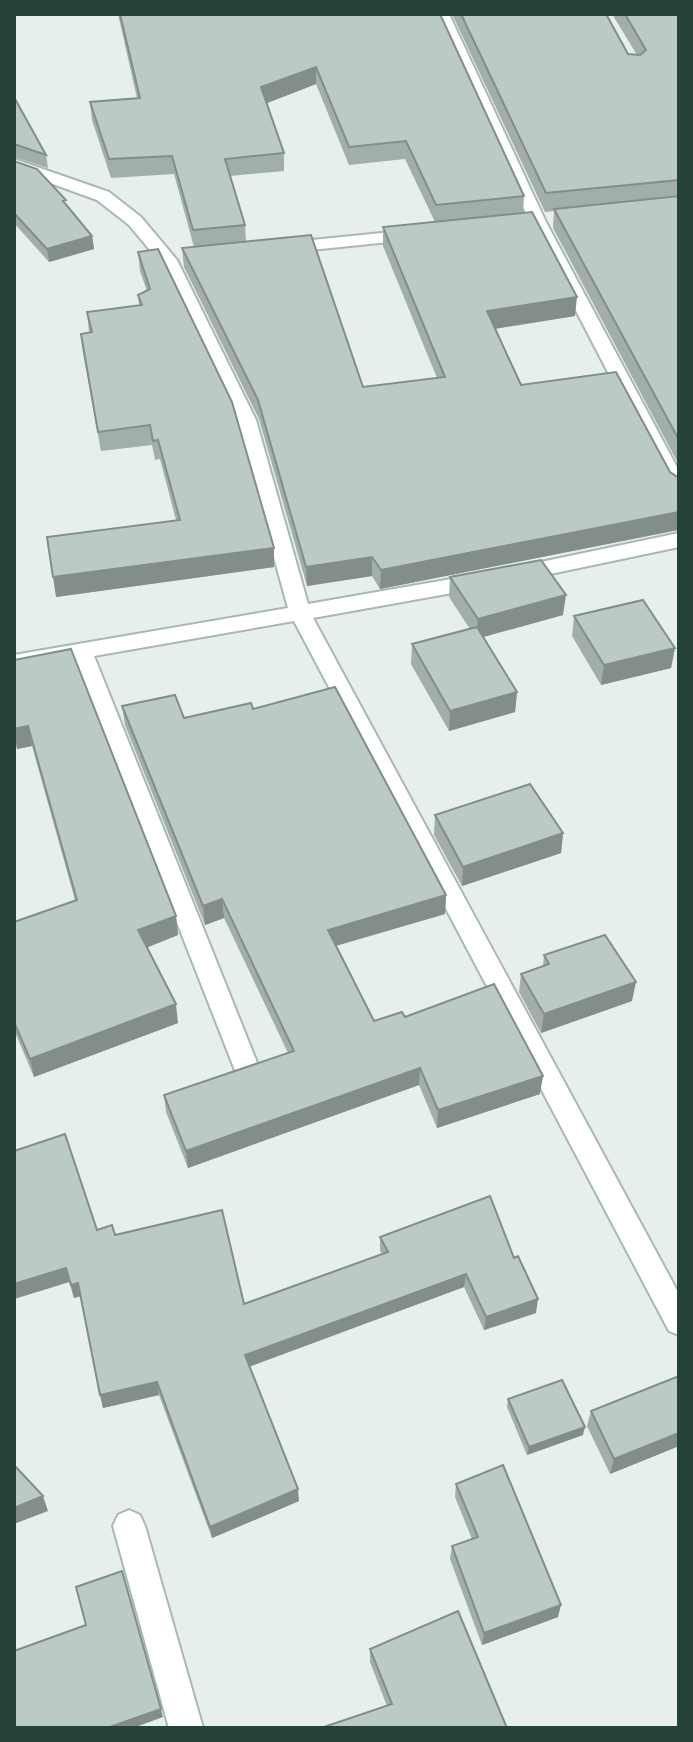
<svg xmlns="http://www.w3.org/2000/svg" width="693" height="1742" viewBox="0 0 693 1742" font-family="'DejaVu Sans',sans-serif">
<rect width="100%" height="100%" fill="#e6efeb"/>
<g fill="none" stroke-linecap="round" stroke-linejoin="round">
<g stroke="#a8b8b2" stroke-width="4">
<path id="minor" d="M435,14H449L546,222L679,471V496L669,490L530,222Z
M14,159L109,192L141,217L177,260L256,420L308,604L480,574L490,581L480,588L313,618L679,1294V1335L669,1331L294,621L94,656L260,1070L256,1078L247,1081L238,1078L74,660L14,671V655L288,608L236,420L160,262L129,225L97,200L14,170Z
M412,230L421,235L418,239L282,253L273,248L282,243Z
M679,533V547L517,581L507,574L517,567Z
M129,1510L140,1515L145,1526L203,1728H169L113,1526L118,1515Z"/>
</g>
<use href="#minor" fill="#fff" fill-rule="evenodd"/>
</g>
<path fill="#a1aea9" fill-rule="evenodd" d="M118,14H440L524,196L523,213L575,316L495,329L521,385L679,478V531L678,530L380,589L372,576L307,586L259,419L184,267L182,248L194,247L174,174L111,178L92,120L90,102L137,98ZM316,84L349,165L405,159L435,222L383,227V246L437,378L363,387L246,241L245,225L230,176L284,171V153L267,103Z
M452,14H606L628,54L637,55L612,14H679V465L553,228L554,211L545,212Z
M14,97L46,155L48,168L14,157Z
M14,161L67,206L92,236L94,249L49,262L14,223Z
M138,252L274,548V567L56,597L176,520L160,459L155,460L152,445L101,451L83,353L81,334L89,332L87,312L139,305L138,295L147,291L140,271Z
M450,577L563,615L483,637L517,692L515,712L449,731L411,664L412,644L470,629L449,597Z
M574,616L675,648L671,668L601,685L572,636Z
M14,660L176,916L178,935L147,947L178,1023L34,1077L14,1030V922L75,900L32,746L17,749L14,734Z
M122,706L184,718L253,709L446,895L445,914L336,946L374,1021L405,1017L540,1094L437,1128L419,1085L188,1168L166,1112L164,1095L288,1053L224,918L205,925L125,725Z
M435,815L563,833L561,853L462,886L434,835Z
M544,955L632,1001L541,1033L519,992L521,974L543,966Z
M97,1230L115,1235L244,1304L382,1254L380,1251V1237L514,1258L536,1313L484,1330L464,1287L250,1366L299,1501L212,1538L159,1395L103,1408L81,1296L74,1298L69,1282L14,1299Z
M679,1376V1446L610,1474L587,1426L591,1411Z
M508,1399L583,1435L527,1455L507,1407Z
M456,1484L558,1617L482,1645L450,1559L452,1546L472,1539L455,1497Z
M370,1649L507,1728L387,1706L370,1662Z"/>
<path fill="#838d89" d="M316,67V84L262,105L261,87Z
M92,236L94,249L49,262L47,249Z
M577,297L575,316L486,330L487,311Z
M679,512L678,530L380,589L381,570Z
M274,548V567L56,597L53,577Z
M372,557V576L307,586L306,567Z
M566,595L563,615L476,639L478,619Z
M675,648L671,668L601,685L604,665Z
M517,692L515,712L449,731L450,711Z
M28,726L32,746L17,749L14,729Z
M563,833L561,853L462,886L463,867Z
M446,895L445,914L328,948V930Z
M222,899L224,918L205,925L203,906Z
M176,916L178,935L141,950L138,930Z
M636,982L632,1001L541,1033L544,1014Z
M176,1004L178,1023L34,1077L30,1059Z
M420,1068L419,1085L188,1168L186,1151Z
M543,1076L540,1094L437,1128L438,1110Z
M66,1268L69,1282L14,1299V1284Z
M466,1274L464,1287L246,1368L245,1355Z
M78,1283L81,1296L74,1298L71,1285Z
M538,1299L536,1313L484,1330L486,1317Z
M157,1382L159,1395L103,1408L100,1395Z
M585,1427L583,1435L527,1455L529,1447Z
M679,1433V1446L610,1474L614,1459Z
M298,1489L299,1501L212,1538L210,1527Z
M43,1496L48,1511L14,1524V1508Z
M561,1605L558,1617L482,1645L484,1633Z
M161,1709L163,1717L133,1728H107Z"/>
<path fill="#bbcac4" stroke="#838d89" stroke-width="2" d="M120,14H440L524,196L436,205L406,141L349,147L316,67L261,87L284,153L225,159L245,225L193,230L172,156L109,159L90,102L140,98Z
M461,14H606L628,54L640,55L646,50L625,14H679V180L546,193Z
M14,97L46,155L14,144Z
M14,161L37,169L66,200L63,201L92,236L47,249L14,213Z
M679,196V440L554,209Z
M532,212L577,297L487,311L521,385L616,372L670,472L679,478V512L381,570L372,557L306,567L258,400L182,248L311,235L363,387L445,377L383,227Z
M158,249L232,402L274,548L53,577L47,537L180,520L158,440L153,441L150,425L98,432L81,334L92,332L87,312L142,305L138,295L150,289L138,252Z
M541,560L566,595L478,619L450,577Z
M643,600L675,648L604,665L574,616Z
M477,627L517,692L450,711L412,644Z
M71,649L176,916L138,930L176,1004L30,1059L14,1022V922L77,900L28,726L14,729V660Z
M335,687L446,895L328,930L374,1021L402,1012L405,1017L494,984L543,1076L438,1110L420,1068L186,1151L164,1095L294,1051L222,899L203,906L122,706L175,695L184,718L251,703L253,709Z
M530,784L563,833L463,867L435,815Z
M605,935L636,982L544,1014L521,974L549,964L544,955Z
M65,1134L97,1230L112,1225L115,1235L222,1210L244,1304L388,1252L380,1237L490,1196L514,1258L518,1256L538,1299L486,1317L466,1274L245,1355L298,1489L210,1527L157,1382L100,1395L78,1283L71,1285L66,1268L14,1284V1151Z
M679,1376V1433L614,1459L591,1411Z
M562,1380L585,1427L529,1447L508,1399Z
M14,1465L43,1496L14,1508Z
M503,1465L561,1605L484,1633L452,1546L478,1537L456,1484Z
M122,1571L161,1709L107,1728H14V1651L86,1625L76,1587Z
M458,1611L507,1728H321L392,1704L370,1649Z"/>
<rect width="693" height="1742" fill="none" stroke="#24423a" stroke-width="32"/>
</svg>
